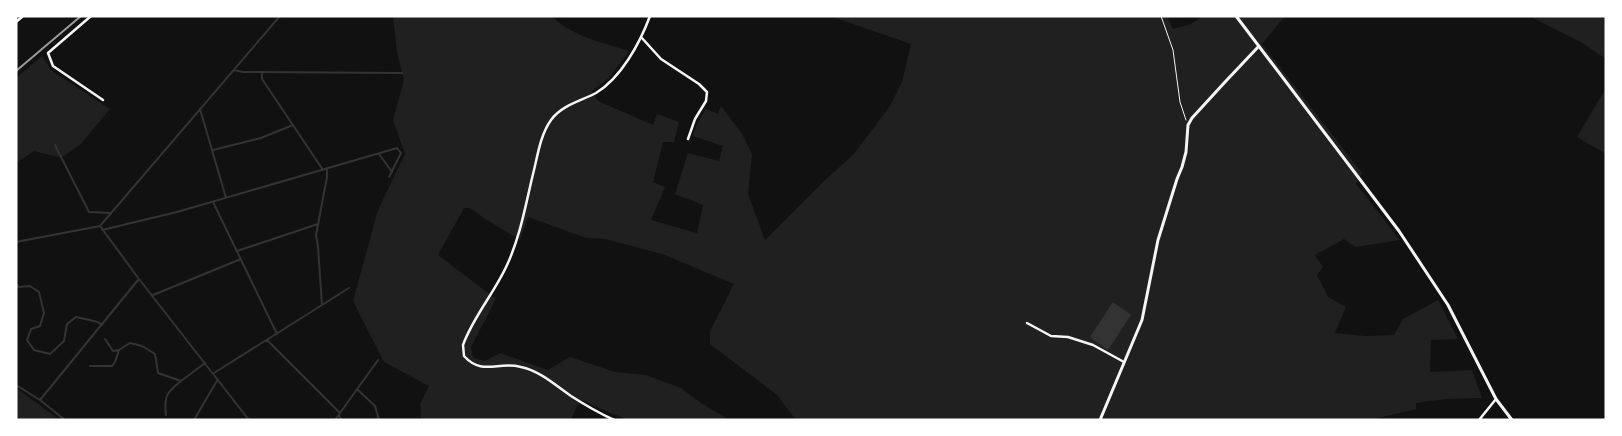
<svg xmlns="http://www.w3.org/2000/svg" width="1622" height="436" viewBox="0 0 1622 436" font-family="'IBM Plex Sans',sans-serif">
<rect width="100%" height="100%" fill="#111"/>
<path fill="#202020" d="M393,16H552C570,36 604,43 629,51L609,78L592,91L598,101L653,125L657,114L679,122L674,142H663L653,182L665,187L651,220L697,233L703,205L675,194L688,153L719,161L723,146L693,136L696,126L706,109L718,114L721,106L742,134L752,154L748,194L765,240L824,181L853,155L890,106L902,82L911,44L830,16H1167L1173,29L1191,24L1203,16H1285L1262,44L1362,173L1356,184L1400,240L1355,247L1344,239L1315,255L1323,267L1317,275L1328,297L1346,307L1335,333L1365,336L1394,335L1403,319L1438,300L1458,339L1431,340L1430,372L1472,370L1482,398L1445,399L1416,403V409L1370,420H797L793,416L777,395L710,344V331L734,284L662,254L605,239L586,238L528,217L520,240L487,220L470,208H464L438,255L496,299L471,347L473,358L485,361L500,353L548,370L570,357L615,372L646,375L681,388L701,403L726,418V420H629L608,412L582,400L576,408L571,420H421L420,404L429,386L384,362L353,301L378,210L405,154L393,120L404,80L397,52Z
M1529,16H1606V59L1579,41Z
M42,56L52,71L110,109L81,144L61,158L34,151L16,163V78Z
M1606,88V154L1577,137Z
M16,388L60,420H16Z"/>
<path fill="#333" d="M1113,302L1131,315L1108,350L1090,337Z"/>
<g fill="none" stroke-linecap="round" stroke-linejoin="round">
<path stroke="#333" stroke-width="2" d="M234,70L243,72L402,73
M262,72V79L323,170
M200,109L226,198
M55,145L89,212L111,213
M213,150L261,138L293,125
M379,154L392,172
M213,202L277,334
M100,226L280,16
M102,230L177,212L397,148L401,153L389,177
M16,242L100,226L139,279L249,420
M237,251L318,224
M16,284L19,287L30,286L39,292L44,313L40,326L31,329L27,340L34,350L50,354L64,341L67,324L76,317L98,322L102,325
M153,295L241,259
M322,305L318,247L316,235L327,177V169
M105,339L113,351L119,350
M267,340L340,413
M90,366H112L115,362L119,350L130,343L142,346L155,354L158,373L181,381L205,363
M214,373L349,288
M16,385L40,400L65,420
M357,389L375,406L379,420
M40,400L138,280
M166,415C164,396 166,393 181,381
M339,415L341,420
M194,420L218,379
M335,420L378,360"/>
<path stroke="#f5f5f5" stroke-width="1" d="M1161,16L1173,50L1180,102L1186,120"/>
<path stroke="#f5f5f5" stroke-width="2.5" d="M91,16L48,53L53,66L103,100
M16,22L23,16
M641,37L661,59L699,84L707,92L706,101L695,119L688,139
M1027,323L1051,336L1068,337L1093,345L1124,362
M614,420C599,413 585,405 571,396C555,385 540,371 521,367C498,361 482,376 464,356L463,345C473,317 495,292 507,265C521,235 526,202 534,170C538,153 541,134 551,120C562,105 581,101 596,93C621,78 640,43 650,16
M1479,420L1496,399"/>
<path stroke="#f5f5f5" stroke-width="3" d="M1236,16L1399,231L1448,305L1496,399L1512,420
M1100,420L1142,320L1158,240L1177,179L1182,167L1186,152L1188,125L1192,118L1225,82L1259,46"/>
<path stroke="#9a9a9a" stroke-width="2" d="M16,71L81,16"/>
</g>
<rect width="1622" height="436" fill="none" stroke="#ffffff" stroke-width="35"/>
</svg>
